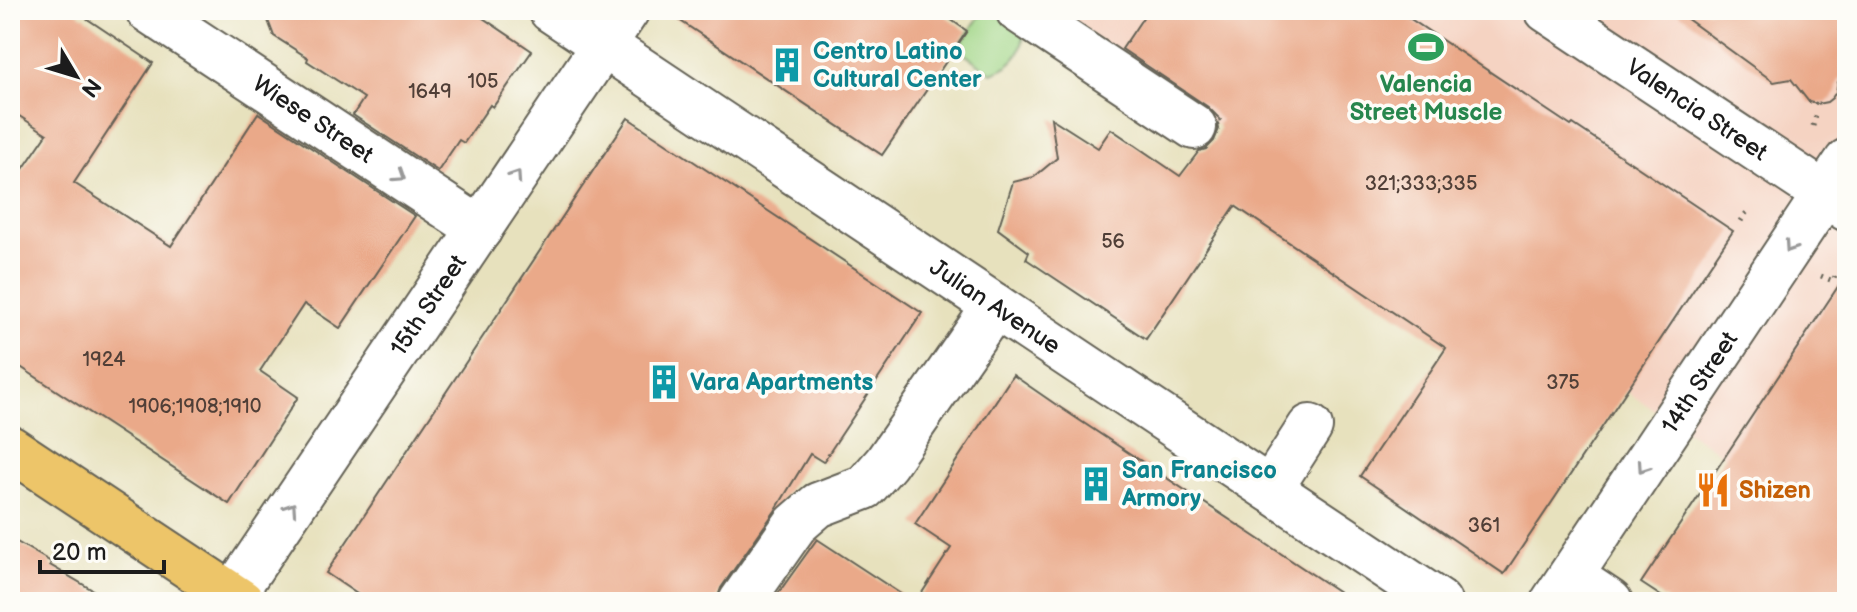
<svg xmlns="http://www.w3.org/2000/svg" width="1857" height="612" viewBox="0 0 1857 612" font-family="'Balsamiq Sans',sans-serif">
<rect width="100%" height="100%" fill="#fdfcf7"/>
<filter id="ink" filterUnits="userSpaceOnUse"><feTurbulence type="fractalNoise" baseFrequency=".0125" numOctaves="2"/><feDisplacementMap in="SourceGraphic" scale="16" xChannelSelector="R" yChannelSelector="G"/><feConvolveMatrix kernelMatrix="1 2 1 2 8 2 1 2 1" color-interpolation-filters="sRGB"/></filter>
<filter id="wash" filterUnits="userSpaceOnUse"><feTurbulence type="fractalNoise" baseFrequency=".006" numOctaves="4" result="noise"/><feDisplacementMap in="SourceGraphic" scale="32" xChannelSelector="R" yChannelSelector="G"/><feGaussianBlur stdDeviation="1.8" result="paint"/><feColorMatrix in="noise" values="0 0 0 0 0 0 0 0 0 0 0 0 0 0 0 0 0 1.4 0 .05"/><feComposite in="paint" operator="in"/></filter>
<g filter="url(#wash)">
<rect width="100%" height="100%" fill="#e7e1bd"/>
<path fill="#f5d3c2" d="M1041,10H1847V535L1814,514Z"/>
<path fill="#a1d687" stroke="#5e7952" stroke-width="2" d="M984,10H998L1024,31C1023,54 1014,65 992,73L957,49Z"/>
<g id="blocks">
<path fill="#eaa989" d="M10,10H74L153,63L74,183L171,246L258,113L415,216L340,328L304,304L260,371L298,397L229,504L10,360V188L47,134L10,110Z
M264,10H471L532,51L493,107L490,105L464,143L459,140L438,171L353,115L364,98L307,61L308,58L274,36Z
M664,10H937L967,31L882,155Z
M1148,10H1397L1571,126L1573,124L1733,231L1504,574L1360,476L1446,348L1235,206L1146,339L1026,259L1029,252L998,229L1013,182L1034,177L1057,158L1051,118L1098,148L1111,129L1180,176L1199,151L1206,149L1214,141L1219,129L1218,124L1221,120L1208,107L1122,49Z
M1675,10H1847V71L1838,82L1836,92L1832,98L1827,102L1817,104L1809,102L1791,79L1774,82Z
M628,118L922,313L823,462L810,454L775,511L721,588L716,602H369L326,573Z
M1847,273V602H1670L1641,583Z
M1013,375L1058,406L1354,602H916L951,548L915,524Z
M10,538L51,562L50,565L113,602H10Z
M817,539L913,602H772Z"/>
</g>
</g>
<g filter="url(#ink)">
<use href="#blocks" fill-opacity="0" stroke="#636154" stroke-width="2"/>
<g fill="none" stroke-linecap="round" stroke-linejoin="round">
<g stroke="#636154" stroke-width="48">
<g id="minor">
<path id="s1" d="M148,10L480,229"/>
<path id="s2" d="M551,10L1439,602"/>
<path d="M1018,10L1194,127"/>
<path id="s3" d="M1547,10L1847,209"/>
<path d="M1270,489L1310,427"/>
<path d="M1571,576L1610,602"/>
<path id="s4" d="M228,602L627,10"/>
<path d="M741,602L795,525L818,505L865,487L886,463L995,306"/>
<path id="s5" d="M1553,602L1847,161"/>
</g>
</g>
<g stroke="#636154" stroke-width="48">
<path id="major" d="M10,448L242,602"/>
</g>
<path stroke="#636154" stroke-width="5" stroke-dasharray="2 6" stroke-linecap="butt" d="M1813,126L1816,115
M1741,221L1748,210
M1821,276L1833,281L1836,274"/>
<use href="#minor" stroke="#fff" stroke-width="44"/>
<use href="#major" stroke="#edc569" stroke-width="44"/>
</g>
<defs><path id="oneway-chevron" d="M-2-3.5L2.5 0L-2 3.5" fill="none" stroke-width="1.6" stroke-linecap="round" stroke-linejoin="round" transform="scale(2)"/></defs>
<g stroke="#999">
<use href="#oneway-chevron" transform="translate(400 176) rotate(33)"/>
<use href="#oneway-chevron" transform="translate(516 176) rotate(-56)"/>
<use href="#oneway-chevron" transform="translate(1790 247) rotate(124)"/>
<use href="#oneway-chevron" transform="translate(1643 467) rotate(124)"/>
<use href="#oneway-chevron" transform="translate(291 508) rotate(-56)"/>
</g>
</g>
<defs>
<g id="stadium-bare" transform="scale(2.76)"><path d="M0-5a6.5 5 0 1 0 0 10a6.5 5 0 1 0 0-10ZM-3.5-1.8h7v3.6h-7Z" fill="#2e9e5b" stroke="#fdfcf7" stroke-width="2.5" paint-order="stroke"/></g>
<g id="building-bare" transform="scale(2.76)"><path d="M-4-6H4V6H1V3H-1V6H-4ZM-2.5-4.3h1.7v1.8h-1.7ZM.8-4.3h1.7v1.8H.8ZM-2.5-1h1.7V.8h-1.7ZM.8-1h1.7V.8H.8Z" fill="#0f9aa8" stroke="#fdfcf7" stroke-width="2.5" paint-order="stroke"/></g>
<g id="restaurant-bare" transform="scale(2.76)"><path d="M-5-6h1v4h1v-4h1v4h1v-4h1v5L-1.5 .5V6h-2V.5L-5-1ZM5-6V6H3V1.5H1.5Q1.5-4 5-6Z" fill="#e8710a" stroke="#fdfcf7" stroke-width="2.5" paint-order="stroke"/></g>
</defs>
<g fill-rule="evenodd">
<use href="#stadium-bare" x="1426" y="47"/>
<use href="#building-bare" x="787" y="65"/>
<use href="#building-bare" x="664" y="382"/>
<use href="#building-bare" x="1096" y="484"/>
<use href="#restaurant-bare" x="1713" y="490"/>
</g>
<g text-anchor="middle" stroke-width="7" stroke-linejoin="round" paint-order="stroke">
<g font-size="20" fill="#503f37">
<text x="483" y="88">105</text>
<text x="430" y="98">1649</text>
<text x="1421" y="190">321;333;335</text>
<text x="1113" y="248">56</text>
<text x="104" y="366">1924</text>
<text x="1563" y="389">375</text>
<text x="195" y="413">1906;1908;1910</text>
<text x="1484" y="532">361</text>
</g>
<g font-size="24" font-weight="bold" fill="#0d838f" stroke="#fdfcf7" text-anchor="start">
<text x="813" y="59">Centro Latino<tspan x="813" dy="28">Cultural Center</tspan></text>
<text x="690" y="390">Vara Apartments</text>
<text x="1122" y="478">San Francisco<tspan x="1122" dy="28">Armory</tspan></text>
</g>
<g font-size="24" font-weight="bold" fill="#27864d" stroke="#fdfcf7">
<text x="1426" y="92">Valencia<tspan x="1426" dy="28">Street Muscle</tspan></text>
</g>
<g font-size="24" fill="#1c1c1c" stroke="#fdfcf7">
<text dy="8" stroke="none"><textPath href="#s3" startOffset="180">Valencia Street</textPath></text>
<text dy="8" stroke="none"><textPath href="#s1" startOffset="198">Wiese Street</textPath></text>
<text dy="8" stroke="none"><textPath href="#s4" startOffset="358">15th Street</textPath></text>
<text dy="8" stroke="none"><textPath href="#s2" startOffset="534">Julian Avenue</textPath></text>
<text dy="8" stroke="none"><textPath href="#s5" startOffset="264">14th Street</textPath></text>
</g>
<g font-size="24" font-weight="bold" fill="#c56008" stroke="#fdfcf7" text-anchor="start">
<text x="1739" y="498">Shizen</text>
</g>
</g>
<rect width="1857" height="612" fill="none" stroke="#fdfcf7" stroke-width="40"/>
<g transform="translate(76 76) rotate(128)" stroke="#fdfcf7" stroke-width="6" paint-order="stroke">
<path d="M0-6L14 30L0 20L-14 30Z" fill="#1c1c1c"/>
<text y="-12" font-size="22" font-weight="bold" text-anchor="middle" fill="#1c1c1c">N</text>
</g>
<path d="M40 560v12h124v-12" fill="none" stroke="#1c1c1c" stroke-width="4"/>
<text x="52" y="560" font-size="24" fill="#1c1c1c" stroke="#fdfcf7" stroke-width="6" paint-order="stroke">20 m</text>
</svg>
